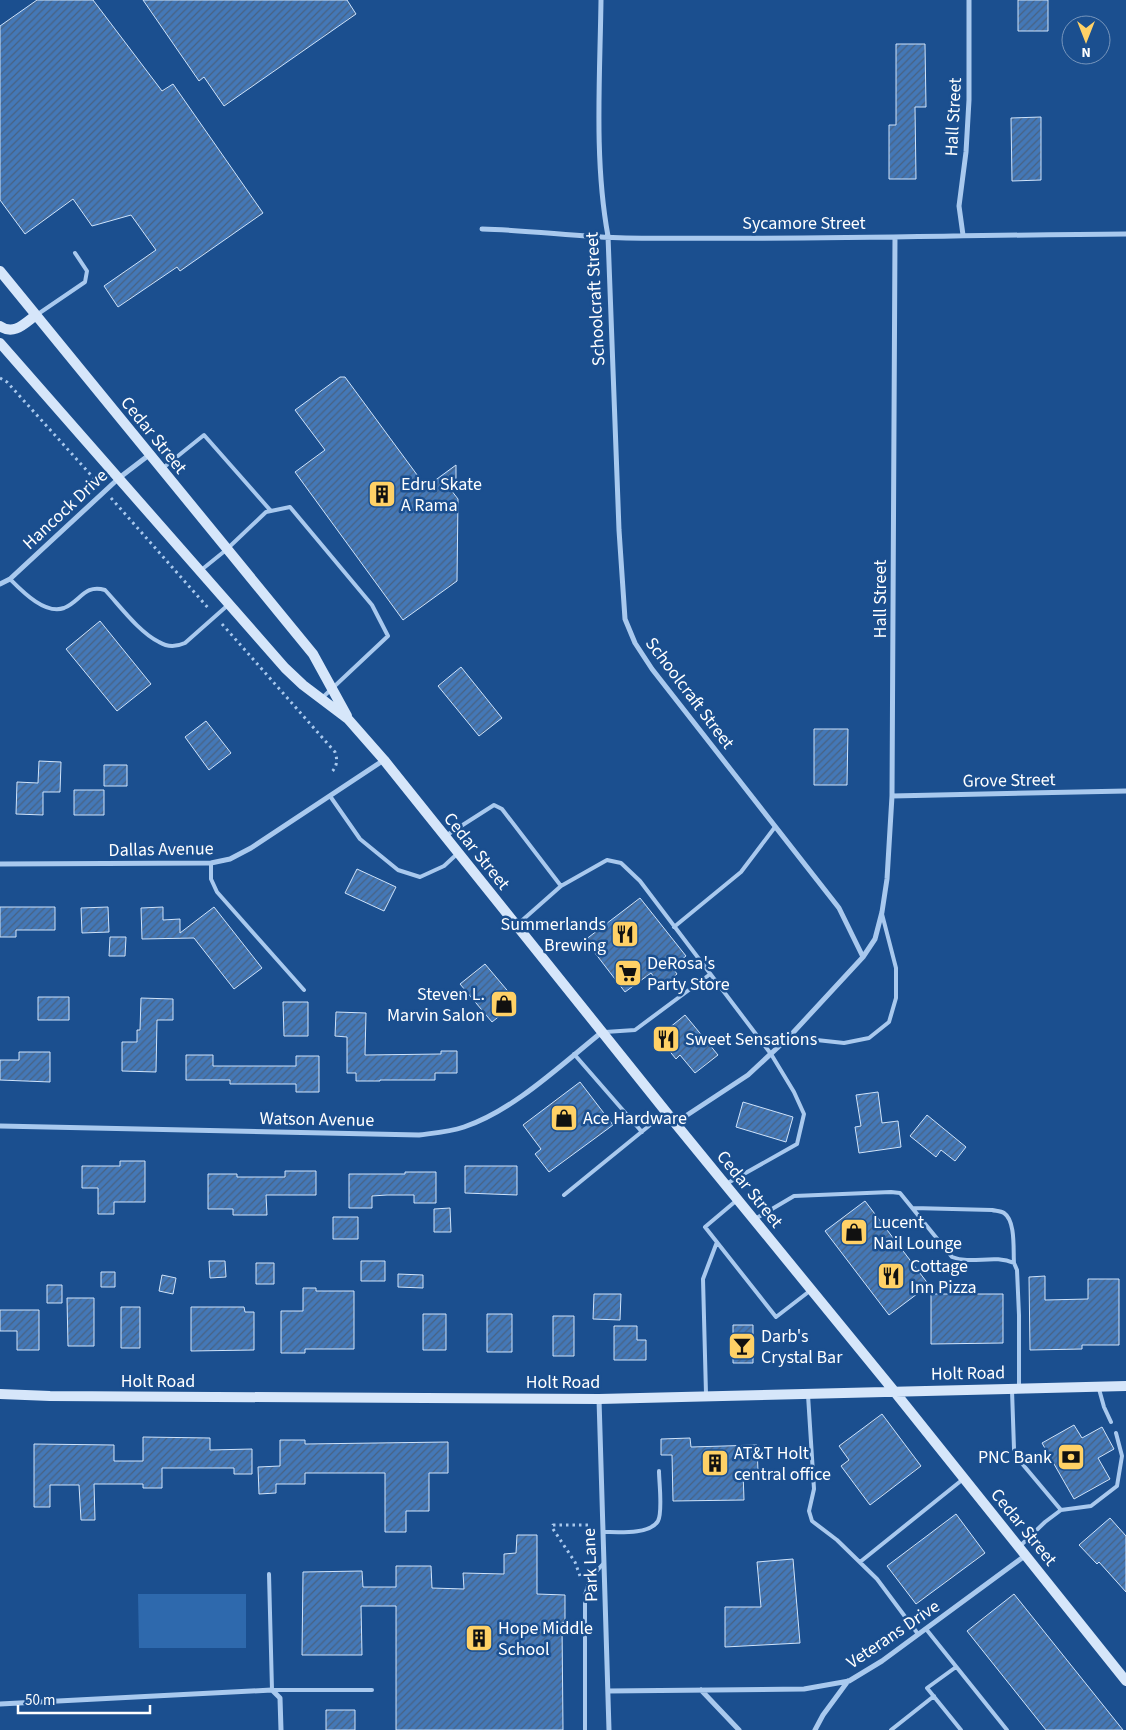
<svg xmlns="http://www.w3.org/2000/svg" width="1126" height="1730" viewBox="0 0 1126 1730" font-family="'Source Sans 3',sans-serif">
<defs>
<pattern id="building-hatch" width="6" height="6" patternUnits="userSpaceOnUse" patternTransform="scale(1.25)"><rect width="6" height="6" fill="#4478b7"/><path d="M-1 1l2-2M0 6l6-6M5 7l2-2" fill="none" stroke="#486282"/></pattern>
</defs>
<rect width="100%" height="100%" fill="#1b4f8f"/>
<path fill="#2e69ad" d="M138,1594H246V1648H139Z"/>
<path fill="url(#building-hatch)" stroke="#cfe3fa" d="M37,0H93L162,91L173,84L263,213L180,271L177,267L118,307L104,286L156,250L131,215L92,226L73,199L25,234L0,200V26Z
M143,0H347L356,14L224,106L204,77L199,81Z
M1018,0H1048V31H1018Z
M896,44H925L926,107H915L916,179H889V125H896Z
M1041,117V180L1012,181L1011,118Z
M340,377H345L426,487L456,465V486L451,490L458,499L457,581L403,620L295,472L325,450L295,410Z
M100,621L151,684L117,711L66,649Z
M461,667L502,718L479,736L438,686Z
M206,721L231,753L209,770L185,737Z
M814,729H848L847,785H814Z
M39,761L61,762L60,792H43V815L16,814L17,782L38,783Z
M104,765H127V786H104Z
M74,790H104V815H74Z
M357,869L396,887L384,911L345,893Z
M640,898L686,956L672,967L677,974L661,987L651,973L625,992L585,940Z
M0,907H55V930H16V937H0Z
M108,907L109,932L82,933L81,908Z
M163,907V920L180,919V933L214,907L262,968L234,989L194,938L142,939L141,908Z
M110,937H126L125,956H109Z
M485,964L517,1002L492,1022L460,984Z
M38,997H69V1020H38Z
M141,998L173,999V1020H157L156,1072L122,1071V1042H137V1030H140Z
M283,1002H308V1036H284Z
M336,1012L366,1013L365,1055L441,1054V1051H457V1073H435V1080H380V1081H356V1073H347V1037L335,1036Z
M685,1015L718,1055L695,1073L680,1055L676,1059L658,1037Z
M19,1052H50V1082L0,1080V1060H19Z
M186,1055H213V1066H296V1056H319V1092H296V1084H230V1080H186Z
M580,1082L613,1125L549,1172L535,1154L541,1149L523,1125Z
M878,1092L882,1123L898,1121L901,1147L859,1153L855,1127L861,1126L856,1095Z
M743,1102L793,1117L786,1142L736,1127Z
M927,1115L966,1147L955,1161L941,1150L936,1157L910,1136Z
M120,1161H145V1202H114V1214H98V1188H82V1166H120Z
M465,1166H517V1195L465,1193Z
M285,1171H316V1195H266L267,1215H233V1209H208V1174H237V1177H285Z
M405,1172H436V1203H414V1195H387L372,1196V1208H349V1174H405Z
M865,1201L929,1285L889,1315L825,1231Z
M450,1208L451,1232H434V1209Z
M333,1217H358V1239H333Z
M209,1261H225L226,1277L210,1278Z
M361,1261H385V1281H361Z
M256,1263H274V1284H256Z
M101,1272H115V1287H101Z
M398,1274L423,1275V1288L398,1287Z
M162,1275L176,1278L173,1294L159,1291Z
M1045,1276V1300L1088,1299V1279H1119V1345H1082V1349L1030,1350L1029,1277Z
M47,1285H62V1303H47Z
M303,1288H316V1291H354V1349H305V1353H281V1311H303Z
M594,1294H621L620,1320L593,1319Z
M931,1294H1003V1343L931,1344Z
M67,1298H94V1346H68Z
M121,1307H140V1348H121Z
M191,1307H244L245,1312H254V1350L191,1351Z
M0,1310H39V1350H17V1331H0Z
M423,1314H446V1350H423Z
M487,1314H512V1352H487Z
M553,1316H574V1356H553Z
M733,1325H753V1363H733Z
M614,1326H637V1340H646V1360H614Z
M882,1414L921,1466L870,1505L841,1466L849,1460L839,1446Z
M1074,1425L1082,1438L1102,1427L1114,1449L1098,1458L1110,1479L1074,1499L1042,1443Z
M143,1437L210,1438V1450L252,1449V1474H234V1468H162V1488H143V1484H94L95,1520H81L79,1485H50V1507H34V1444L114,1445V1461H143Z
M690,1438L691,1447L757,1445L758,1472H743L744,1500L673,1501L672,1455H661V1439Z
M280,1440H305V1444L448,1442V1473H429V1511H406V1532H385V1473H305V1484H276V1493L259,1494L258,1467L280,1466Z
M956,1514L985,1553L916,1604L887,1566Z
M1110,1518L1126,1536V1592L1099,1562L1097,1564L1079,1545Z
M517,1535H537V1594L565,1595V1622L562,1623L563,1730H396V1606H361L362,1655H302L303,1572L362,1571L363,1587H396V1566H431L432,1588L464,1589L463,1573L504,1574V1554L516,1553Z
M793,1559L800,1643L725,1647V1607H761L757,1562Z
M1014,1594L1123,1730H1046L967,1631Z
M326,1710H355V1730H326Z"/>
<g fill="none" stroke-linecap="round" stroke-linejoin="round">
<path stroke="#a9c9ee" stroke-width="3" stroke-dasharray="2.5 4" stroke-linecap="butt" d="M0,378L7,382L99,484
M111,498L210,610
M222,624L335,752C338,761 337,766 331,773
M580,1576L575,1562L553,1529V1525H589"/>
<path stroke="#a9c9ee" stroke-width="4" d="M38,314L85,282L87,271L75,253
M163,468L204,435L271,511
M200,571L226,550L266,512L290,507L372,605L388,636L322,698
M10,579C22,591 45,615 64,608C81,601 84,584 105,590C120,606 139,632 159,642C167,647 176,647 185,643L228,605
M330,796L360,839L398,870L420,877L444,866L457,854
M447,835L494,805L502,809L561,886
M211,863V879L217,892L304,990
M518,924L561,886L607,860L621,863L640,881L771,1054L794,1092L804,1114L797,1144L726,1184
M674,927L741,872L775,827
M605,1032L635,1030L709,975
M789,1037L844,1043L869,1038L889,1022L896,998V968L882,914
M574,1054L642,1132
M564,1195L666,1112
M737,1200L705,1227L776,1317L811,1290
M913,1208L992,1210C996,1211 1001,1211 1004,1213C1016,1221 1013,1251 1014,1263
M755,1219L794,1196L891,1192L900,1193L952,1257C972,1265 994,1254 1014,1263L1017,1270L1019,1315V1388
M1099,1389L1104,1407L1111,1422
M1012,1390L1014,1449L1019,1460L1061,1510L1045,1522L1019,1547
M706,1394L703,1279L717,1242
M808,1395L814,1489L809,1511L812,1521L837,1540L877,1579L918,1634
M1061,1510L1091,1506L1117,1486L1122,1456L1116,1433
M603,1532C617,1532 650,1535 658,1521C663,1512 659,1482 659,1471
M860,1562L962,1480
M269,1574L272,1690H372
M926,1629L1007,1730
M956,1667L927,1688L961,1730
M585,1730V1595L591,1577L604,1563
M891,1730L934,1696"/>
<path stroke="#a9c9ee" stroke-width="5" d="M601,0C600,77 594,160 608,236L619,530L625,619L635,643L652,669L839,908L863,957
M482,229C530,230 578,237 626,238C792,240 959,235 1126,234
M963,235L959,206L966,152L969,100V0
M0,584L10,579L119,478L149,455
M892,796L1126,791
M0,864L211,863L230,859L251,848L384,760
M675,1123L748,1075L789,1037L863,957L875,939L882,912L887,879L892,796L895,237
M0,1126L419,1135C434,1133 449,1132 464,1127C513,1111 562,1064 602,1032
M599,1399L609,1730
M701,1690L739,1730
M608,1691L804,1689L849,1681L882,1661L1026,1555
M0,1704L272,1690L280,1698L281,1730
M815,1730L823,1715L848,1681"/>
<path stroke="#d6e6fa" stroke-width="10" d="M0,271L313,654L347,716
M0,326C14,336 25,323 36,315
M0,343L285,668L303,685L348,719L384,760L675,1123L894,1391L1126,1681
M0,1394L50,1396L599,1399L1126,1386"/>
</g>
<defs>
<g id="building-square" transform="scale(1.4375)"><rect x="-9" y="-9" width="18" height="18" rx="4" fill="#ffd166" stroke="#1b4f8f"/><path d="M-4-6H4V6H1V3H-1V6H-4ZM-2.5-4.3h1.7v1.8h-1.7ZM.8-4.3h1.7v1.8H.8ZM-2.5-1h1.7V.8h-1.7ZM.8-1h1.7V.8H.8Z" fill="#111"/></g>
<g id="restaurant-square" transform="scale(1.4375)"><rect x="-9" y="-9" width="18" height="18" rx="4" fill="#ffd166" stroke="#1b4f8f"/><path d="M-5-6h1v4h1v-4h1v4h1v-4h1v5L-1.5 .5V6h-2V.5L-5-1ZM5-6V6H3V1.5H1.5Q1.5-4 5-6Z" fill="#111"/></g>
<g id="supermarket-square" transform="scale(1.4375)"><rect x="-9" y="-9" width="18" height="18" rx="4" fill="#ffd166" stroke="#1b4f8f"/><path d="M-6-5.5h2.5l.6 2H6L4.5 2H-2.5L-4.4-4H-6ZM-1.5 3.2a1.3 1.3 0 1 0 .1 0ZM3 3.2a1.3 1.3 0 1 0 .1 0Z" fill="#111"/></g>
<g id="shop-square" transform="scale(1.4375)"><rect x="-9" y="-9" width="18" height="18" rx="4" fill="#ffd166" stroke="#1b4f8f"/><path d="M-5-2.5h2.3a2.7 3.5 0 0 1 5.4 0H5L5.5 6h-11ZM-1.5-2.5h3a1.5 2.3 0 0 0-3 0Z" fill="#111"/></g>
<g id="bar-square" transform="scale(1.4375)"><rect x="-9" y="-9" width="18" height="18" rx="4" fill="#ffd166" stroke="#1b4f8f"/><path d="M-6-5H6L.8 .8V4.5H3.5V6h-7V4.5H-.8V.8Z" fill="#111"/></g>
<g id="bank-square" transform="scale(1.4375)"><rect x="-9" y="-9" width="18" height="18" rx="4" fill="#ffd166" stroke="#1b4f8f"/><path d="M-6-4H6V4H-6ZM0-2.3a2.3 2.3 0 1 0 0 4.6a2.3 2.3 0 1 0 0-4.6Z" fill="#111"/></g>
</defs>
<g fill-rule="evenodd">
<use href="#building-square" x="382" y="494"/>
<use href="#restaurant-square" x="625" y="934"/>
<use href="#supermarket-square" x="628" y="973"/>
<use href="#shop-square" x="504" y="1004"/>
<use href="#restaurant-square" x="666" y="1039"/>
<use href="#shop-square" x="564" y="1118"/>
<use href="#shop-square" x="854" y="1232"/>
<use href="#restaurant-square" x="891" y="1276"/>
<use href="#bar-square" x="742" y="1346"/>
<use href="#bank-square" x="1071" y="1457"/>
<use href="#building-square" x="715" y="1463"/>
<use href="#building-square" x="479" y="1638"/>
</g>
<g text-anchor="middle" stroke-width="5" stroke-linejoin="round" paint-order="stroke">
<g font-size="18" fill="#fff" stroke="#1b4f8f">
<text transform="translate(953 117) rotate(-87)" y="6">Hall Street</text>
<text x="804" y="229">Sycamore Street</text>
<text transform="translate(595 299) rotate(-93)" y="6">Schoolcraft Street</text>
<text transform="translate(154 435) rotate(51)" y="6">Cedar Street</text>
<text transform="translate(65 509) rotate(-43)" y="6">Hancock Drive</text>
<text transform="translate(880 599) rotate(-90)" y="6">Hall Street</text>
<text transform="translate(690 693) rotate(53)" y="6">Schoolcraft Street</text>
<text transform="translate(1009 780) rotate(-1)" y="6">Grove Street</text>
<text transform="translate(161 849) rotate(-1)" y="6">Dallas Avenue</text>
<text transform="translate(477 851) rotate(51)" y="6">Cedar Street</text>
<text transform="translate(317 1119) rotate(1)" y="6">Watson Avenue</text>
<text transform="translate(750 1189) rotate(51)" y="6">Cedar Street</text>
<text transform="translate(968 1373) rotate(-1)" y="6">Holt Road</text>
<text x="158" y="1387">Holt Road</text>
<text x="563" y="1388">Holt Road</text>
<text transform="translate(1024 1527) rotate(51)" y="6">Cedar Street</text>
<text transform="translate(590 1565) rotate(-92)" y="6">Park Lane</text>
<text transform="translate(893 1634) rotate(-34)" y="6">Veterans Drive</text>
</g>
<g font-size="18" fill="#fff" stroke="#1b4f8f" text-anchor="start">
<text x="401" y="490">Edru Skate<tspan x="401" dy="21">A Rama</tspan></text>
<text x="606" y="930" text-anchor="end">Summerlands<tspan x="606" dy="21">Brewing</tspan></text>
<text x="647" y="969">DeRosa's<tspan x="647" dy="21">Party Store</tspan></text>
<text x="485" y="1000" text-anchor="end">Steven L.<tspan x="485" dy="21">Marvin Salon</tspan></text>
<text x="685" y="1045">Sweet Sensations</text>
<text x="583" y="1124">Ace Hardware</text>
<text x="873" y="1228">Lucent<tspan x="873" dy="21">Nail Lounge</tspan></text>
<text x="910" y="1272">Cottage<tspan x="910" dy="21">Inn Pizza</tspan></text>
<text x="761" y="1342">Darb's<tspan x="761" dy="21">Crystal Bar</tspan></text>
<text x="734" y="1459">AT&amp;T Holt<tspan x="734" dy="21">central office</tspan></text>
<text x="1052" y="1463" text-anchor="end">PNC Bank</text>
<text x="498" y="1634">Hope Middle<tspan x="498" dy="21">School</tspan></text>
</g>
</g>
<g transform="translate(1086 40) rotate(180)"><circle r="24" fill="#1b4f8f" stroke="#7695bc"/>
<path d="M0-4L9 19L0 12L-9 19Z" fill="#ffd166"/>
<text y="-8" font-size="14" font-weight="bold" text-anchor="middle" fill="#ffffff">N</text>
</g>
<path d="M18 1705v8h132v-8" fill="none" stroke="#ffffff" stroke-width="2.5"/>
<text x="25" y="1705" font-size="15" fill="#ffffff" stroke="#1b4f8f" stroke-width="4" paint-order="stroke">50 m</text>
</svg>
